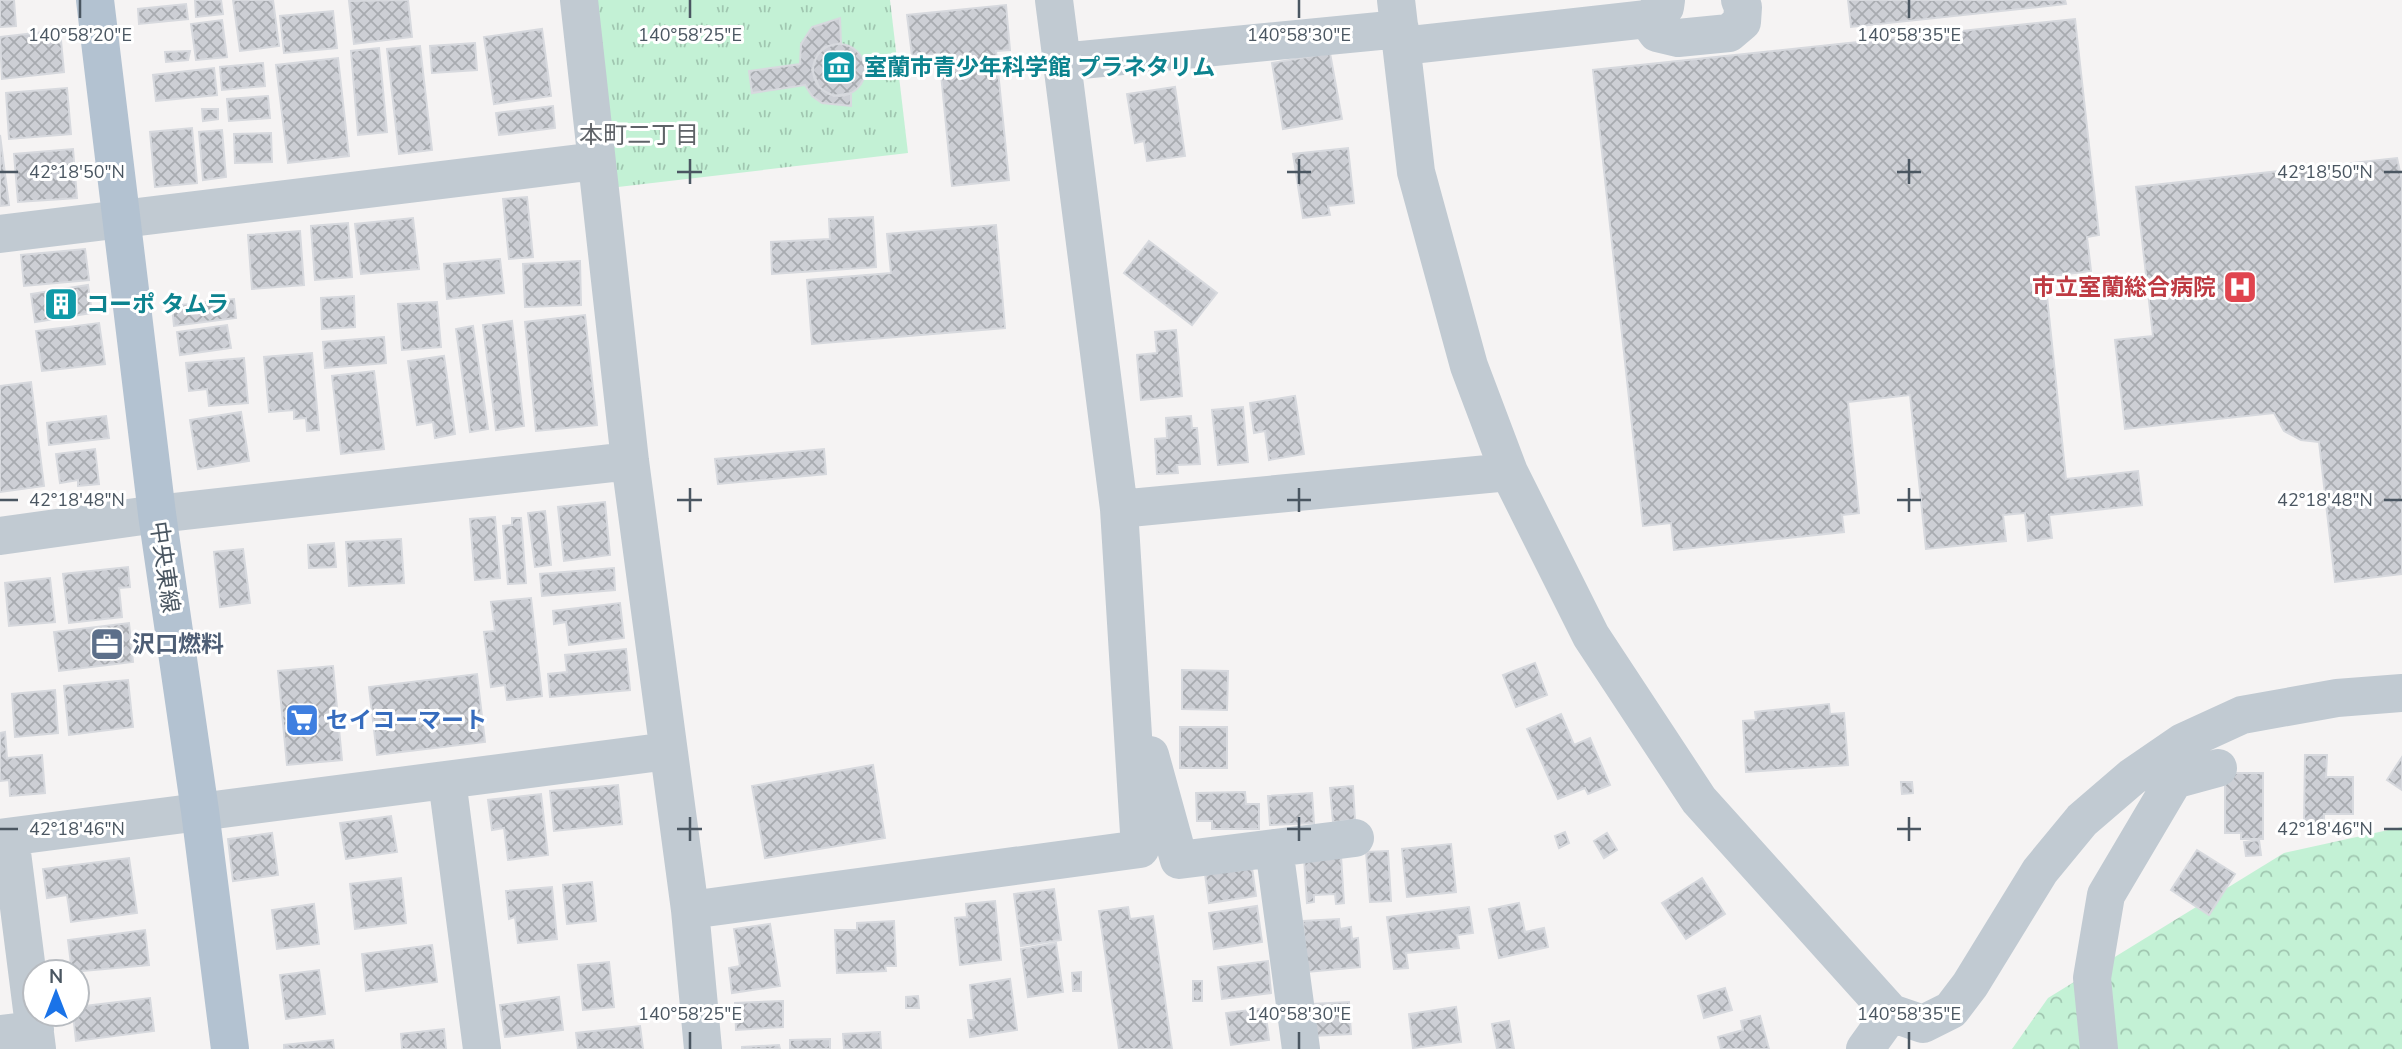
<svg xmlns="http://www.w3.org/2000/svg" width="2402" height="1049" viewBox="0 0 2402 1049" font-family="'Nunito Sans','Noto Sans JP',sans-serif">
<defs>
<pattern id="forest-crowns" width="20" height="18" patternUnits="userSpaceOnUse" patternTransform="scale(1.75)"><rect width="20" height="18" fill="#c3f1d5"/><path d="M2 6a3 3 0 1 1 6 0M12 15a3 3 0 1 1 6 0" fill="none" stroke="#a0c6b0"/></pattern>
<pattern id="park-tufts" width="24" height="20" patternUnits="userSpaceOnUse" patternTransform="scale(1.75)"><rect width="24" height="20" fill="#c3f1d5"/><path d="M3 7l-1-3M5 7V3M7 7l1-3M15 17l-1-3M17 17v-4M19 17l1-3" fill="none" stroke="#a0c6b0"/></pattern>
<pattern id="building-cross-hatch" width="8" height="8" patternUnits="userSpaceOnUse" patternTransform="scale(1.75)"><rect width="8" height="8" fill="#cdcfd5"/><path d="M0 0l8 8M0 8l8-8" fill="none" stroke="#a8abb0"/></pattern>
</defs>
<rect width="100%" height="100%" fill="#f5f3f3"/>
<path fill="url(#forest-crowns)" d="M2402,827V1049H2012L2048,998L2284,853Z"/>
<path fill="url(#park-tufts)" d="M596,0H890L908,153L618,187Z"/>
<path fill="url(#building-cross-hatch)" stroke="#d7d9de" stroke-width="2" d="M0,0H14L16,26L0,27Z
M195,0H221L223,14L196,17Z
M233,0H273L279,46L240,51Z
M408,0L412,37L354,44L349,1Z
M1848,0H2065L2066,4L1851,27Z
M186,4L188,19L139,24L138,9Z
M1006,5L1010,50L996,51L1009,180L952,186L939,54L912,56L907,15Z
M333,11L337,48L284,53L280,16Z
M840,18L841,43L825,47L818,53L812,70L819,87L826,92L834,96L851,93V106L822,103L812,96L805,85L752,93L749,71L800,64L801,44L812,27Z
M2075,19L2099,235L2087,237L2091,271L2045,277L2066,479L2138,471L2142,505L2049,515L2052,538L2028,541L2025,513L2003,515L2006,541L1926,549L1910,395L1848,402L1859,513L1842,515L1844,532L1674,550L1671,523L1643,526L1593,70Z
M222,20L227,57L196,60L191,24Z
M542,29L551,96L494,104L484,37Z
M60,30L64,72L2,79L0,37Z
M475,43L477,70L432,73L430,46Z
M813 70a26 26 0 1 1 52 0a26 26 0 1 1-52 0Z
M420,46L432,150L399,154L387,49Z
M379,48L387,132L358,135L351,51Z
M190,51L188,60L166,62L165,52Z
M1330,53L1342,119L1283,129L1272,63Z
M338,58L349,156L288,163L276,65Z
M263,63L265,86L222,90L220,67Z
M214,68L217,95L156,101L153,75Z
M1175,87L1185,156L1147,161L1144,141L1135,143L1127,94Z
M67,88L71,134L9,139L6,93Z
M268,96L270,118L229,121L227,99Z
M553,106L555,128L499,135L496,113Z
M202,109H218V119L203,121Z
M192,128L197,183L155,187L150,132Z
M222,130L226,177L203,180L199,132Z
M271,133L272,162L235,163L234,134Z
M0,135L9,205L0,206Z
M1348,148L1354,203L1328,206L1330,215L1303,218L1293,154Z
M73,149L77,198L18,202L14,154Z
M2397,158L2402,181V574L2335,582L2319,442L2301,440L2284,431L2274,413L2125,429L2115,340L2153,336L2136,187Z
M527,197L533,257L509,259L503,199Z
M873,217L876,267L772,274L771,242L830,239L829,219Z
M413,218L419,269L361,274L355,224Z
M348,223L352,277L315,280L311,226Z
M996,225L1005,328L812,344L807,280L891,273L887,234Z
M300,231L304,285L252,289L248,235Z
M1149,241L1217,293L1192,325L1124,273Z
M85,249L89,280L24,286L21,255Z
M500,259L504,293L447,299L444,264Z
M580,261L581,305L525,307L523,264Z
M88,285L92,313L35,322L31,294Z
M354,296L355,327L322,329L321,298Z
M234,299L236,318L174,326L172,306Z
M437,302L441,347L402,350L398,304Z
M585,315L597,425L536,431L525,322Z
M512,321L524,426L496,430L483,325Z
M99,323L105,364L42,371L36,331Z
M227,325L231,348L180,355L177,332Z
M473,326L488,429L470,432L456,329Z
M1176,330L1182,396L1141,400L1137,355L1157,353L1155,332Z
M384,337L386,363L325,368L323,342Z
M312,353L319,430L307,431L306,418L294,419V410L269,412L264,357Z
M444,356L455,434L435,438L433,422L417,425L408,361Z
M244,358L248,403L209,406L207,389L189,391L186,363Z
M374,371L384,449L341,454L332,376Z
M31,382L44,486L0,492V386Z
M1295,396L1304,454L1269,460L1265,431L1254,433L1250,403Z
M1243,407L1248,462L1218,465L1212,410Z
M241,412L249,461L198,469L190,420Z
M106,416L109,438L49,445L47,423Z
M1191,416L1192,428H1197L1200,464L1177,465L1178,473L1157,474L1155,439L1167,438L1166,418Z
M95,449L99,484L78,486V480L60,483L56,454Z
M824,449L826,474L718,484L715,459Z
M605,502L610,555L564,561L558,507Z
M545,511L551,565L535,567L528,513Z
M495,517L500,578L475,580L470,519Z
M512,518H521L526,583L508,584L503,526L512,525Z
M401,539L404,583L349,586L346,542Z
M334,543L336,567L309,568L308,545Z
M243,549L250,603L220,607L214,552Z
M128,567L130,587L119,588L122,617L69,623L63,574Z
M614,568L615,590L542,596L540,574Z
M50,578L55,622L9,626L5,583Z
M531,598L542,696L507,700L505,685L491,687L484,632L495,631L491,602Z
M620,603L624,638L569,645L566,622L554,624L553,611Z
M129,623L133,662L59,671L54,632Z
M626,649L630,690L550,697L548,674L567,672L565,655Z
M1535,663L1547,695L1516,707L1503,675Z
M333,666L342,760L287,765L278,671Z
M1182,670L1228,671L1227,710L1182,709Z
M477,674L485,742L377,755L369,687Z
M128,680L133,727L69,735L64,686Z
M55,690L58,733L15,737L12,694Z
M1829,704L1830,714L1844,713L1848,765L1746,772L1743,721L1756,720L1755,712Z
M1561,714L1574,745L1590,738L1610,785L1588,794L1585,788L1558,799L1527,729Z
M1180,727H1227V768H1180Z
M5,732L7,758L42,755L45,793L10,796L9,780L0,781V733Z
M2305,755H2327L2326,777H2353V814H2324V826H2304Z
M2402,757V790L2387,780Z
M873,765L885,838L765,858L752,786Z
M2225,773H2263V839H2241V833H2225Z
M1901,782H1912L1913,793L1902,794Z
M618,785L622,824L554,831L550,791Z
M1353,786L1355,820L1333,822L1330,788Z
M1245,792L1246,804H1259V829H1212V821H1197L1196,793Z
M1312,793L1314,823L1270,825L1268,796Z
M541,794L548,855L508,860L504,828L492,830L488,800Z
M391,816L397,852L346,859L340,823Z
M1565,832L1569,843L1559,848L1555,836Z
M272,833L278,875L233,881L228,839Z
M1607,833L1617,850L1604,858L1594,841Z
M2259,840L2261,855L2246,856L2244,842Z
M1451,844L1456,892L1407,897L1402,849Z
M2197,850L2235,874L2209,915L2171,890Z
M1388,851L1391,901L1370,902L1366,852Z
M1341,856L1344,903L1336,904L1335,894L1314,895V902L1307,903L1304,858Z
M129,858L137,913L71,922L67,895L47,898L43,869Z
M1252,868L1256,896L1209,903L1205,874Z
M401,878L406,923L355,929L350,884Z
M1702,878L1725,914L1686,939L1662,903Z
M592,882L596,921L567,924L563,885Z
M552,887L557,939L518,943L515,917L509,919L506,891Z
M1054,889L1061,940L1021,946L1014,894Z
M995,901L1001,960L960,965L955,918L967,917L966,904Z
M1519,903L1525,932L1544,928L1548,947L1499,958L1489,909Z
M314,904L319,944L277,949L272,910Z
M1257,906L1262,942L1214,949L1209,913Z
M1128,907L1130,919L1153,916L1172,1049H1119L1099,911Z
M1469,907L1473,933L1457,935L1459,948L1406,953L1408,968L1394,969L1387,917Z
M1339,919L1340,929L1351,927L1352,939L1358,938L1360,967L1307,972L1303,921Z
M894,921L896,966H885L886,971L837,973L835,930H857V923Z
M770,924L780,986L732,993L729,968L740,966L734,929Z
M145,930L149,965L72,972L68,940Z
M1056,943L1063,992L1028,997L1021,949Z
M432,945L437,982L366,991L362,954Z
M1268,961L1271,993L1222,999L1218,967Z
M609,962L614,1007L583,1010L578,965Z
M319,970L325,1014L286,1019L280,975Z
M1081,972V991H1073L1072,973Z
M1010,979L1017,1030L970,1037L968,1020H974L970,985Z
M1193,981H1202V1001H1193Z
M1725,988L1732,1010L1704,1018L1698,996Z
M918,996L919,1008H906V997Z
M559,997L563,1030L505,1037L500,1005Z
M150,998L154,1031L76,1041L73,1014H77V1007Z
M783,1001V1027L736,1030L735,1003Z
M1349,1002L1351,1034L1313,1036L1312,1004Z
M1456,1007L1461,1042L1413,1048L1409,1014Z
M1265,1008L1269,1040L1231,1045L1226,1013Z
M1760,1016L1769,1049H1721L1718,1037L1743,1030L1741,1021Z
M1509,1021L1514,1049H1497L1492,1024Z
M640,1026L643,1049H578L576,1033Z
M444,1029L446,1049H402L401,1034Z
M880,1032L881,1049H844L843,1034Z
M830,1039V1049H790V1040Z
M333,1040L334,1049H284V1045Z
M779,1045L780,1049H742V1047Z"/>
<g fill="none" stroke-linecap="round" stroke-linejoin="round">
<path stroke="#c1cad2" stroke-width="38" d="M579,0L630,461L690,910L703,1049
M1396,0L1416,172L1469,366L1509,472L1591,636L1699,800L1891,1013L1923,1024L1951,1010L1970,985L2040,871L2082,820L2132,777L2183,742L2242,715L2337,698L2402,693
M1647,19L1657,33L1678,38L1729,33L1742,22L1743,7L1740,0
M1402,46L1647,19L1665,7L1666,0
M1061,62L1400,29
M0,234L596,161
M1119,509L1509,472
M0,536L157,514L630,461
M1150,755L1179,860L1355,838
M447,780L482,1049
M10,837L37,1049
M0,838L668,751
M1274,848L1301,1049
M690,910L1140,849L1119,509L1054,0
M0,1034L35,1030
M1865,1049L1891,1013
M2099,1049L2092,978L2106,895L2174,780L2218,768"/>
<path stroke="#b3c2d1" stroke-width="38" d="M95,0L157,514L200,811L230,1049"/>
</g>
<path fill="none" stroke="#4a5661" stroke-width="2.5" d="M80,0V18M690,0V18M1299,0V18M1909,0V18M690,159V184M1299,159V184M1909,159V184M0,172H18M677,172H702M1287,172H1311M1897,172H1921M2384,172H2402M690,488V512M1299,488V512M1909,488V512M0,500H18M677,500H702M1287,500H1311M1897,500H1921M2384,500H2402M690,817V841M1299,817V841M1909,817V841M0,829H18M677,829H702M1287,829H1311M1897,829H1921M2384,829H2402M690,1032V1049M1299,1032V1049M1909,1032V1049"/>
<defs>
<g id="museum-square" transform="scale(1.75)"><rect x="-9" y="-9" width="18" height="18" rx="4" fill="#0f9aa8" stroke="#fff"/><path d="M0-6L6-3V-2H-6V-3ZM-5-1h2V3h-2ZM-1-1h2V3h-2ZM3-1h2V3H3ZM-6 4H6V6H-6Z" fill="#fff"/></g>
<g id="hospital-square" transform="scale(1.75)"><rect x="-9" y="-9" width="18" height="18" rx="4" fill="#e0444e" stroke="#fff"/><path d="M-5-5h3v3.5h4V-5h3V5h-3V1.5h-4V5h-3Z" fill="#fff"/></g>
<g id="building-square" transform="scale(1.75)"><rect x="-9" y="-9" width="18" height="18" rx="4" fill="#0f9aa8" stroke="#fff"/><path d="M-4-6H4V6H1V3H-1V6H-4ZM-2.5-4.3h1.7v1.8h-1.7ZM.8-4.3h1.7v1.8H.8ZM-2.5-1h1.7V.8h-1.7ZM.8-1h1.7V.8H.8Z" fill="#fff"/></g>
<g id="office-square" transform="scale(1.75)"><rect x="-9" y="-9" width="18" height="18" rx="4" fill="#5c6f8a" stroke="#fff"/><path d="M-6-3h4V-5.5h4V-3h4V5H-6ZM-1-4.5V-3h2v-1.5ZM-6 0V1H6V0Z" fill="#fff"/></g>
<g id="supermarket-square" transform="scale(1.75)"><rect x="-9" y="-9" width="18" height="18" rx="4" fill="#3f7fe0" stroke="#fff"/><path d="M-6-5.5h2.5l.6 2H6L4.5 2H-2.5L-4.4-4H-6ZM-1.5 3.2a1.3 1.3 0 1 0 .1 0ZM3 3.2a1.3 1.3 0 1 0 .1 0Z" fill="#fff"/></g>
</defs>
<g fill-rule="evenodd">
<use href="#museum-square" x="839" y="67"/>
<use href="#hospital-square" x="2240" y="287"/>
<use href="#building-square" x="61" y="304"/>
<use href="#office-square" x="107" y="644"/>
<use href="#supermarket-square" x="302" y="720"/>
</g>
<g text-anchor="middle" stroke-width="6" stroke-linejoin="round" paint-order="stroke">
<g font-size="23" font-weight="bold" fill="#0d838f" stroke="#fff" text-anchor="start">
<text x="864" y="75">室蘭市青少年科学館 プラネタリム</text>
<text x="86" y="312">コーポ タムラ</text>
</g>
<g font-size="23" font-weight="bold" fill="#be3a42" stroke="#fff" text-anchor="end">
<text x="2216" y="295">市立室蘭総合病院</text>
</g>
<g font-size="23" fill="#4a5661" stroke="#fff">
<text transform="translate(165 567) rotate(82)" y="8">中央東線</text>
</g>
<g font-size="23" font-weight="bold" fill="#4e5e75" stroke="#fff" text-anchor="start">
<text x="132" y="652">沢口燃料</text>
</g>
<g font-size="23" font-weight="bold" fill="#366cbe" stroke="#fff" text-anchor="start">
<text x="326" y="728">セイコーマート</text>
</g>
<g font-size="24" fill="#5f6368" stroke="#fff">
<text x="639" y="143">本町二丁目</text>
</g>
</g>
<g font-size="18" text-anchor="middle" fill="#4a5661" stroke="#fff" stroke-width="6" stroke-linejoin="round" paint-order="stroke">
<text x="80" y="41">140°58'20"E</text>
<text x="690" y="41">140°58'25"E</text>
<text x="1299" y="41">140°58'30"E</text>
<text x="1909" y="41">140°58'35"E</text>
<text x="77" y="178">42°18'50"N</text>
<text x="2325" y="178">42°18'50"N</text>
<text x="77" y="506">42°18'48"N</text>
<text x="2325" y="506">42°18'48"N</text>
<text x="77" y="835">42°18'46"N</text>
<text x="2325" y="835">42°18'46"N</text>
<text x="690" y="1020">140°58'25"E</text>
<text x="1299" y="1020">140°58'30"E</text>
<text x="1909" y="1020">140°58'35"E</text>
</g>
<g transform="translate(56 993)"><circle r="33" fill="#ffffff" stroke="#b7bbc0" stroke-width="2"/>
<path d="M0-5L12 26L0 18L-12 26Z" fill="#1a73e8"/>
<text y="-10" font-size="19" font-weight="bold" text-anchor="middle" fill="#4a5661">N</text>
</g>
</svg>
